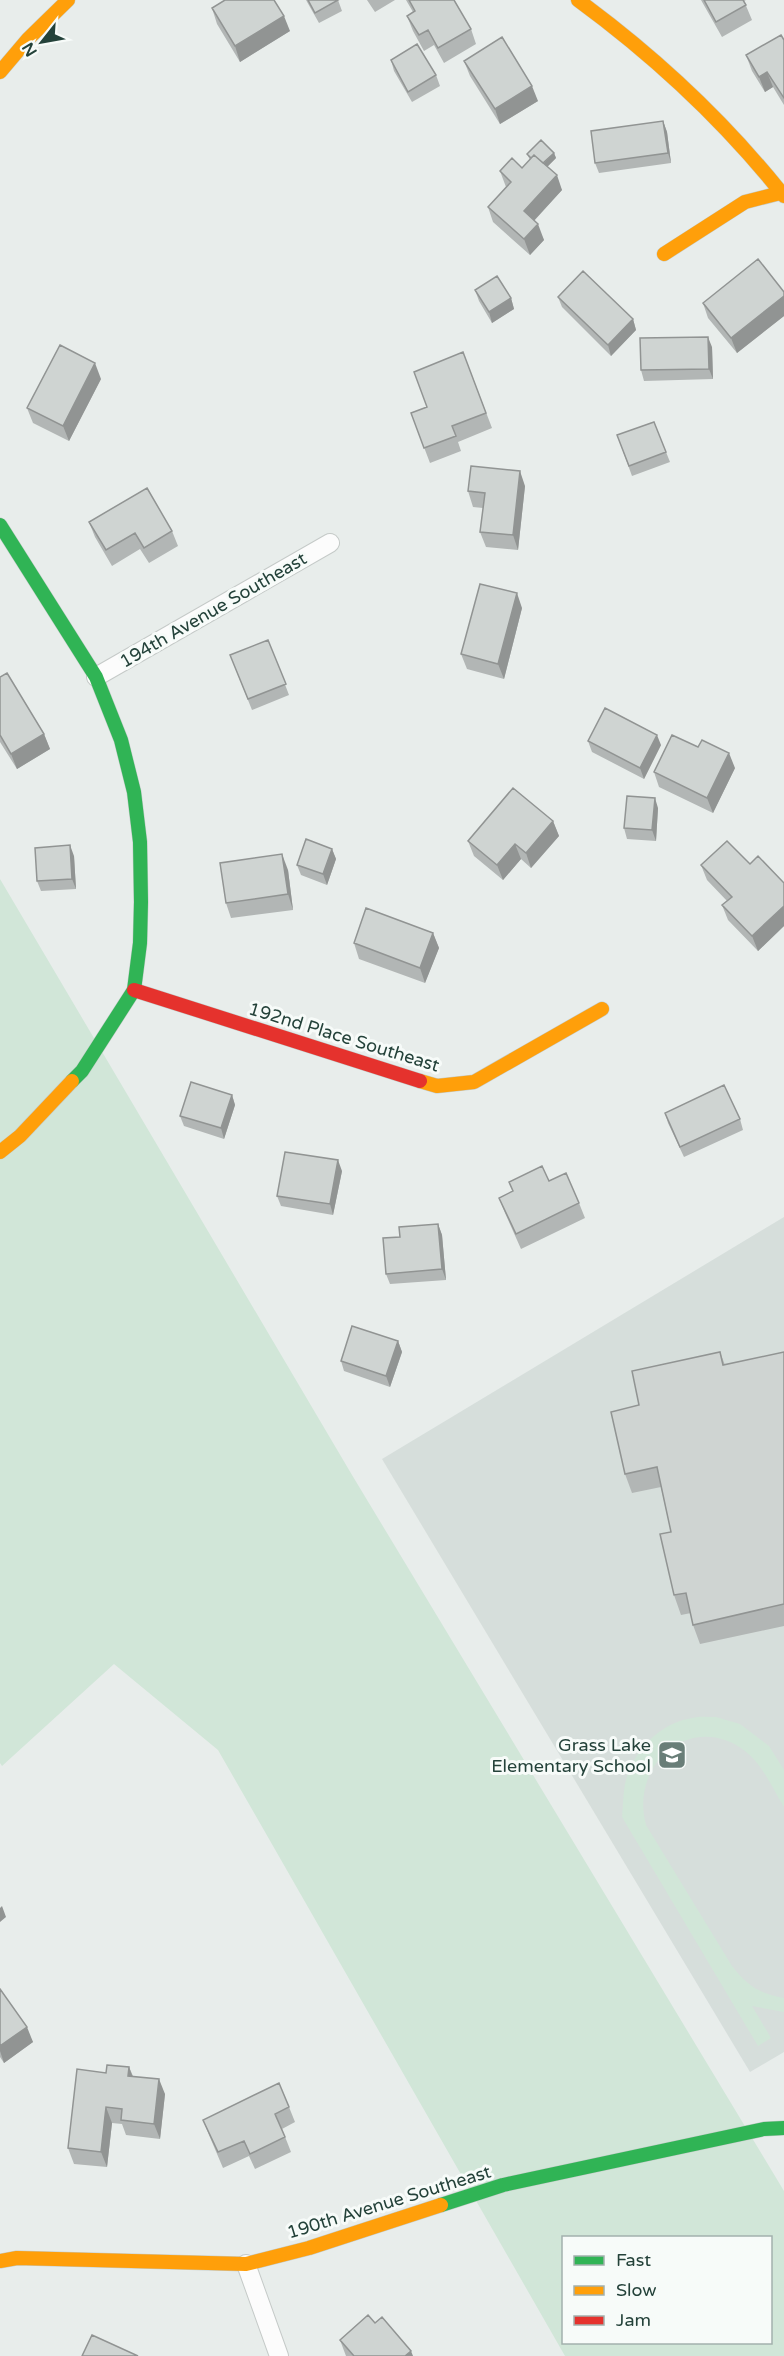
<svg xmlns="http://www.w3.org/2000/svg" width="784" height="2356" viewBox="0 0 784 2356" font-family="'Varela Round',sans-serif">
<rect width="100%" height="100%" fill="#e8edeb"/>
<path fill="#d6dedb" d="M784,1217V2052L750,2072L382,1459Z"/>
<path fill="#d1e6d8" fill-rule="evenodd" d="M0,879L352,1475L784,2191V2356H565L218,1750L114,1664L2,1766L0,1763ZM564,2238H770V2342H564Z
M716,1717L740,1724L769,1746L784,1770V1807C773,1789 762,1764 745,1751C693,1711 629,1762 646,1825L732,1966C748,1986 758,1993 784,1998V2012L752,2006L771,2038L758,2046L622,1817C623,1806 623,1795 625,1784C632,1752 659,1723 692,1718C699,1716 708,1717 716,1717Z"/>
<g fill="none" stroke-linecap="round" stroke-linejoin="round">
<g stroke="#c5cac8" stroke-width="20">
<path id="street" d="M96,677L330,543
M246,2264L279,2356"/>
</g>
<g stroke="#c3cbc8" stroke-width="15">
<path id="fast" d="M0,525L96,677L121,740L134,792L140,842L141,902L140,943L134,990L82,1071L72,1081
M441,2205L503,2185L764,2129L784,2128"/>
</g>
<g stroke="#c3cbc8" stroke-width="15">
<path id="slow" d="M578,0C653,55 726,123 784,196
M0,72L28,39L68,0
M664,254L745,202L784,192
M420,1081L437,1086L474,1082L602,1009
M0,1152L20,1136L72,1081
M0,2261L17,2258L246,2264L309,2248L441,2205"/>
</g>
<g stroke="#c3cbc8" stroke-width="15">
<path id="jam" d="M134,990L420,1081"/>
</g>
<use href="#street" stroke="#fcfcfc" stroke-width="18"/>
<use href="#fast" stroke="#30b455" stroke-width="14"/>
<use href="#slow" stroke="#ff9f0a" stroke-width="14"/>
<use href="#jam" stroke="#e5322d" stroke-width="14"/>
</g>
<path fill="#b2b6b5" d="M306,0H338L342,11L319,23Z
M367,0H395L375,12Z
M406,0H454L471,29L476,44L444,63L434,45L424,51L413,31L407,16L413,12Z
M701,0H746L744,1L752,20L722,37Z
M212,8L290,31L240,62L217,24Z
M784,40V105L773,87L765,92L752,71L746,55Z
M391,60L436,75L440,86L412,102L394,71Z
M464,61L538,101L500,124L470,76Z
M663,121L667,132L671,163L599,173L595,163Z
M554,153L556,158L547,167L562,190L534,221L544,240L530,255L493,222L488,207L506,187L500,171L522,168L530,160L527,154Z
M475,290L511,298L514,309L492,323L479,301Z
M784,292V316L737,353L708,318L703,303Z
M558,297L633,319L636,330L611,356L562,307Z
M712,347L713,379L644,381L641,370Z
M463,352L492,428L458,442L461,451L430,463L411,413L427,407Z
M101,379L69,441L33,423L27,408Z
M654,422L670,462L632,476L617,435Z
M525,486L518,550L486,547L480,532L483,508L473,507L468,491Z
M89,522L172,531L178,546L149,563L140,549L112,566L95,537Z
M522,608L504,679L467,669L461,654Z
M268,640L289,695L252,710L234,665Z
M0,677L44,734L50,749L17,769L0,742Z
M588,741L661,745L644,779L592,752Z
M735,768L713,813L659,787L654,772Z
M658,808L656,841L627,839L624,828Z
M553,821L559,836L531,868L521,859L503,880L474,856L468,841Z
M332,849L336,859L327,885L301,875L297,865Z
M74,856L76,889L41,891L37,881Z
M750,864L784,883V926L758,951L728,920L722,905L727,901L707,880L701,865Z
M288,870L293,910L231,918L226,903Z
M433,933L439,948L425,983L359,959L354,943Z
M232,1095L235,1105L224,1139L184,1126L180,1116Z
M665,1113L740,1119L743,1130L684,1157L668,1123Z
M342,1171L333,1215L281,1206L277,1196Z
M549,1181L579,1203L585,1218L521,1249L505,1213L499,1198L513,1191L509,1182Z
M438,1224L442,1235L446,1280L390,1284L386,1274L400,1237Z
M398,1341L402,1352L390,1387L344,1371L341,1361Z
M720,1352L725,1365L784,1352V1626L700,1644L693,1625L691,1613L681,1615L674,1595L671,1532L661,1487L632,1493L625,1474L639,1405Z
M0,1989L33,2042L4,2063L0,2057Z
M129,2067L133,2076L165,2094L160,2139L126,2135L122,2124L112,2123L107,2167L74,2164L68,2148L106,2073Z
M289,2107L295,2122L282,2129L291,2152L255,2169L249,2156L223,2168L209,2135L203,2120Z
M375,2323L413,2356H346L340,2340Z"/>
<path fill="#919493" d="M284,16L290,31L240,62L235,46Z
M767,72L773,87L765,92L759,77Z
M532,86L538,101L500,124L495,109Z
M663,121L667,132L671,163L668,153Z
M554,153L556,158L542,172L540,167Z
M557,175L562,190L529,226L524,211Z
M538,224L544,240L530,255L524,239Z
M784,296V316L737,353L731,338Z
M511,298L514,309L492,323L489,312Z
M633,319L636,330L611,356L608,345Z
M708,337L712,347L713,379L709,369Z
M95,363L101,379L69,441L63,426Z
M520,471L525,486L518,550L513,535Z
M517,593L522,608L504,679L498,664Z
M44,734L50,749L17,769L11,754Z
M657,735L661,745L644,779L640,768Z
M729,753L735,768L713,813L707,798Z
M655,798L658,808L656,841L652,830Z
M553,821L559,836L531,868L526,853Z
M515,844L521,859L503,880L497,865Z
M70,845L74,856L76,889L72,879Z
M332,849L336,859L327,885L323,874Z
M282,854L288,870L293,910L288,894Z
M784,906V926L758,951L752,936Z
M433,933L439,948L425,983L420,968Z
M232,1095L235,1105L224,1139L221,1128Z
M338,1160L342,1171L333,1215L330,1204Z
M438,1224L442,1235L446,1280L442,1269Z
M398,1341L402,1352L390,1387L386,1376Z
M2,1906L6,1917L0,1922V1908Z
M27,2027L33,2042L4,2063L0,2051V2046Z
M129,2067L135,2083L128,2076Z
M159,2079L165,2094L160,2139L154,2124Z
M106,2107L112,2123L107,2167L101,2152Z
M411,2351L413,2356H405Z"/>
<path fill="#cfd4d2" stroke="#919493" stroke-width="1.5" d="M225,0H274L284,16L235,46L212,8Z
M308,0H338L315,13Z
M409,0H454L471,29L438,48L428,30L419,35L407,16L415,11Z
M704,0H743L746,5L716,22Z
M781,35L784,40V98L767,72L759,77L746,55Z
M502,37L532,86L495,109L464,61Z
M417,44L436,75L408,92L391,60Z
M663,121L668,153L595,163L591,131Z
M541,140L554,153L543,163L534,155L531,158L527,154Z
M534,155L557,175L524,211L538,224L524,239L488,207L511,182L500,171L512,158L522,168Z
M758,259L784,292V296L731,338L703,303Z
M583,271L633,319L608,345L558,297Z
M497,276L511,298L489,312L475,290Z
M708,337L709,369L641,370L640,338Z
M60,345L95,363L63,426L27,408Z
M463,352L486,413L452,426L456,436L424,448L411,413L427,407L414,372Z
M654,422L666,452L629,466L617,435Z
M471,466L520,471L513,535L480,532L485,493L468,491Z
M147,488L172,531L144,548L135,533L106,550L89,522Z
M480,584L517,593L498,664L461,654Z
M268,640L286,684L248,699L230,655Z
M7,673L44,734L11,754L0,735V677Z
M605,708L657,735L640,768L588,741Z
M672,735L698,747L702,740L729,753L707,798L654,772Z
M513,788L553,821L526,853L515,844L497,865L468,841Z
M627,796L655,798L652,830L624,828Z
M306,839L332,849L323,874L297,865Z
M727,841L750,864L758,856L784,883V906L752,936L722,905L732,897L701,865Z
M70,845L72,879L37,881L35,848Z
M282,854L288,894L226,903L220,863Z
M366,908L433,933L420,968L354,943Z
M191,1082L232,1095L221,1128L180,1116Z
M724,1085L740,1119L680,1147L665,1113Z
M285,1152L338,1160L330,1204L277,1196Z
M542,1166L549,1181L566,1173L579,1203L516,1234L499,1198L513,1191L509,1182Z
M438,1224L442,1269L386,1274L383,1238L400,1237L399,1227Z
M352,1326L398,1341L386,1376L341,1361Z
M720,1352L723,1365L784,1352V1604L693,1625L686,1593L674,1595L660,1534L671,1532L657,1467L625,1474L611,1412L639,1405L632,1371Z
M0,1989L27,2027L0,2046Z
M107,2065L129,2067L128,2076L159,2079L154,2124L121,2120L122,2109L106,2107L101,2152L68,2148L77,2069L106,2073Z
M279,2083L289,2107L275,2114L285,2137L250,2154L244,2141L218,2152L203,2120Z
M368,2315L375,2323L382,2317L411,2351L405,2356H354L340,2340Z
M92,2335L138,2356H82Z"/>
<defs>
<g id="school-square" transform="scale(1.5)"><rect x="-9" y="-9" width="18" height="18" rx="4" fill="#697e78" stroke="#f7fbf9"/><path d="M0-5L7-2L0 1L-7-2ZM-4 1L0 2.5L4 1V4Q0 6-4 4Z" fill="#fff"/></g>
</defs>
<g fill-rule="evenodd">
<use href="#school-square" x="672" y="1755"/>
</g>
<g text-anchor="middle" stroke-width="6" stroke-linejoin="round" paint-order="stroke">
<g font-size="18" fill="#24423a" stroke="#f7fbf9">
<text transform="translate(213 610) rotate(-30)" y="6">194th Avenue Southeast</text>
<text transform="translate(344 1037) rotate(17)" y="6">192nd Place Southeast</text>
<text transform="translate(389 2202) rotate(-17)" y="6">190th Avenue Southeast</text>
</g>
<g font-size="18" fill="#24423a" stroke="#f7fbf9" text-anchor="end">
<text x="651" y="1751">Grass Lake<tspan x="651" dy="21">Elementary School</tspan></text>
</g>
</g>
<rect x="562" y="2236" width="210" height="108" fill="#f7fbf9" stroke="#a3b1ad" stroke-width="1.5"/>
<rect x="574" y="2256" width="30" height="9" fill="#30b455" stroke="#a3b1ad" stroke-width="1.5"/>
<text x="616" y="2266" font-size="18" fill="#24423a">Fast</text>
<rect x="574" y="2286" width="30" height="9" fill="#ff9f0a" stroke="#a3b1ad" stroke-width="1.5"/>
<text x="616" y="2296" font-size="18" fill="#24423a">Slow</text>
<rect x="574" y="2316" width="30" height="9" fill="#e5322d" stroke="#a3b1ad" stroke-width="1.5"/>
<text x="616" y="2326" font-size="18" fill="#24423a">Jam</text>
<g transform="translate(42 42) rotate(239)" stroke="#f7fbf9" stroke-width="4.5" paint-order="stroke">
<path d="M0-4.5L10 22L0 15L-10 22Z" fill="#24423a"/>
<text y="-9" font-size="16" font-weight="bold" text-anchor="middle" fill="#24423a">N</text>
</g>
</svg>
